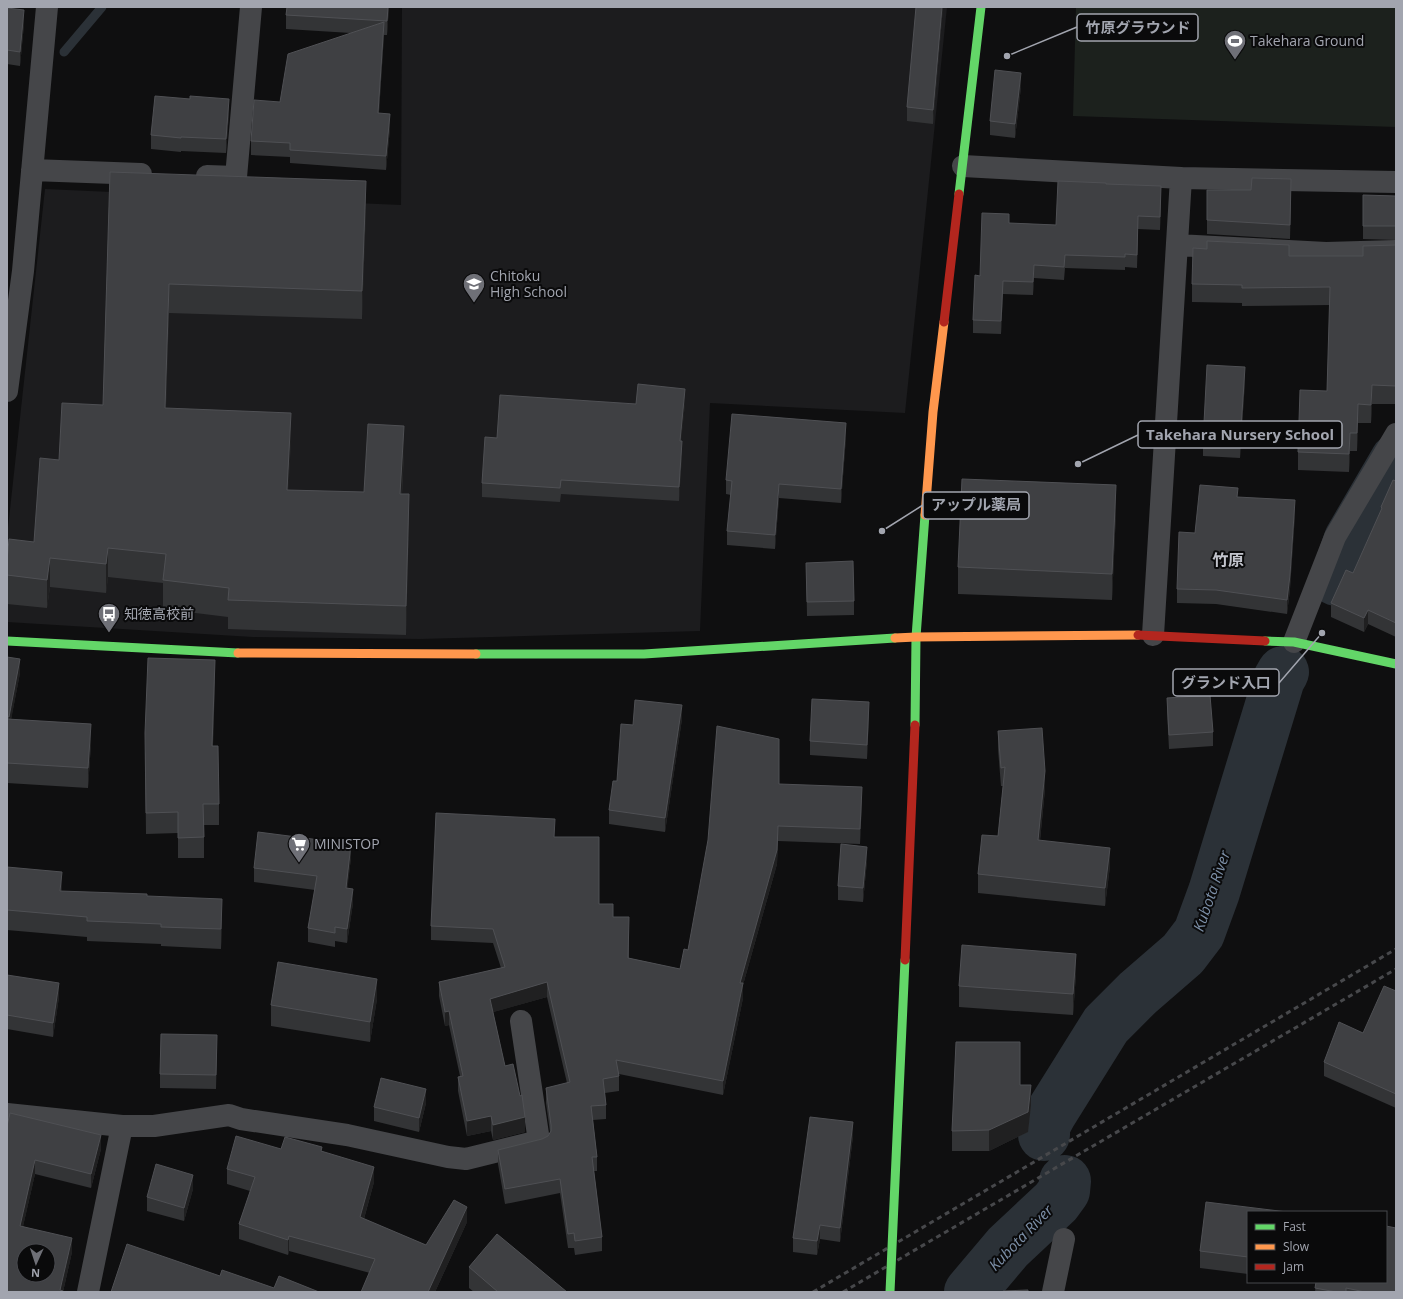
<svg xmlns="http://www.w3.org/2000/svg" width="1403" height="1299" viewBox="0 0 1403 1299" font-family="'Open Sans','Noto Sans JP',sans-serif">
<rect width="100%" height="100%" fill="#0f0f10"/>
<path fill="#1c1c1e" d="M402,7H947L905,413L710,403L700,631L420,639L253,637L7,622V537L45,189L401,205Z"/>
<path fill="#1c211d" d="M1076,7H1396V127L1073,116Z"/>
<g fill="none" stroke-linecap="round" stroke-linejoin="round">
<path stroke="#2b3137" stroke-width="9" d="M64,52L102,7"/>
<path stroke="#2b3137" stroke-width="52" d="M1336,580L1350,539L1396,460
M1044,1135V1126L1051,1113L1106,1025L1138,993L1183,954L1199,933L1214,892L1279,679L1283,672
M970,1292L1008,1247L1056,1202L1064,1191L1065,1181"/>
<path stroke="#454649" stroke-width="22" d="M963,166L1181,178L1153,635
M32,170L141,174
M207,176L236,177L251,7
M1181,178L1396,182
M1177,245L1326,253L1396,251
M7,391L23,271L47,7
M1294,642L1335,537L1396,434
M7,1114L122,1126H154L229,1115L241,1119L347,1135L448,1157L466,1159L539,1141L521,1021
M88,1292L122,1126
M1053,1292L1064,1239"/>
<path stroke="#63d668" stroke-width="9" d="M959,194L981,7
M7,641L238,653
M1265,641L1294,642L1396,664
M476,654H644L895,638
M915,725L916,637L925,515"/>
<path stroke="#ff974d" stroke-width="9" d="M925,515L933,412L944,322
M895,638L916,637L1138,635
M238,653L476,654"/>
<path stroke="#b3261e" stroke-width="9" d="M944,322L959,194
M1138,635L1265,641"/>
<path stroke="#47484b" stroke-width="3" stroke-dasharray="5 4" stroke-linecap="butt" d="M813,1292L1396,949
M843,1292L1396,969"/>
<path stroke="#63d668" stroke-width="9" d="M890,1292L905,960"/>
<path stroke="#b3261e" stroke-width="9" d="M905,960L915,725"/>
</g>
<path fill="#333436" d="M287,7H389L387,35H384L379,113L390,128L386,170L290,163V157L251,155V141L280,102L351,33L286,29V15Z
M943,7L933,124L907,121V107Z
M7,8L24,24L20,66L7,64Z
M1021,87L1015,138L990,135V121Z
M190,99L229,113L226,153L181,151V152L151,149V135Z
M110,172L366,209L362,319L169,313L166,408L291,442L288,490L364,492L404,454L402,494L409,522L406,635L228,629V617L163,609V583L108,577L106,593L50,587L47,608L7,604V561L34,542L59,460L103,405Z
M1106,184L1161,200L1160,230L1138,229L1137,268L1125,267V270L1065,268L1064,280L1034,278L1033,295L1003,294L1001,334L973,333V320L1009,223L1056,225Z
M1207,190H1251L1291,193L1290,239L1207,234Z
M1363,195L1396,196V240L1363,239Z
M1396,245V404H1372L1371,423H1358L1357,451H1350L1349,472L1298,470V452L1327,391L1330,305L1242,306V303L1192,302V284L1207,249L1289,256H1363Z
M1245,381L1240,458L1203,456V442Z
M685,403L681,441L682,455L679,501L561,494L560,502L482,497V483L636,404Z
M846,437L841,503L779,498L775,549L727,545V531L731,495L726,494V480Z
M1396,481V637L1368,624L1364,632L1331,617V603L1353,573L1381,511V507Z
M1238,497L1295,514L1290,589L1287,614L1216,604L1177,603V589L1195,533Z
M1116,512L1112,600L958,594V567Z
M806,563L854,601V615L807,616Z
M7,657L20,673L11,719L91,744L88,788L7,783Z
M215,681L213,746L219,804V825H204V858H178V833L146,834L145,753Z
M1167,698L1213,732V746L1169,749L1167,712Z
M869,716L867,759L810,755V741Z
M682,719L665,832L609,824V810L617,781L633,725Z
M998,731L1045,789L1040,841L1110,866L1105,906L978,893V874L998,836L1003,786H1001L998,749Z
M779,784L862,801L860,844L778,841L777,864L743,985V998L723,1095L619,1074V1091L605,1093L606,1105V1119L593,1120L597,1157V1171H594L602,1237V1251L575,1255L574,1248H568L560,1193L505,1204L498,1164V1150L542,1139L548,1136L550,1132L546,1103V1088L567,1083L547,997L493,1012L505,1066L525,1132L493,1140L491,1131L467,1136L458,1091V1077L460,1076L449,1025L445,1026L439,996V982L501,968L493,943L431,940V926L555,837L599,904L629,931V958L680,969L688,950Z
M351,858L347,888L353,903L347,943L335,941V947L308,942V928L315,890L254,882V868Z
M867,861L863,902L838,900V886Z
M7,867L62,891L147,896L222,919L221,949L161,946V944L87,941V937L7,930Z
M1076,974L1073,1015L959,1007V986Z
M7,975L59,997L53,1037L7,1029Z
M1396,991V1108L1324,1076V1062L1363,1033Z
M377,999L370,1042L271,1026V1005Z
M217,1049L216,1089L160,1088V1074Z
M426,1103L419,1132L374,1121V1107Z
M1031,1105L1028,1132L989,1151H952V1131Z
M7,1126L101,1149L91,1188L35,1174L23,1226L72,1252L63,1292H7Z
M853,1136L840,1242L820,1239L817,1255L793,1252V1238Z
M281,1149L322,1151L374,1182L364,1219L426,1245L467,1222L435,1292L370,1273L289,1251L288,1255L239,1239V1224L250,1191L227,1184V1169Z
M193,1189L184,1221L147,1211V1197Z
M1248,1212V1274L1200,1268V1251Z
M469,1267L567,1292H474L469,1288Z
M1312,1282H1386L1396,1292H1315L1316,1283Z"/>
<path fill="#202021" d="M388,7H389L387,35V21Z
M942,7H943L933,124V110Z
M24,10V24L20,66V52Z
M384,22V36L378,127V113Z
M1021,73V87L1015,138V124Z
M229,99V113L226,153V139Z
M390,114V128L386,170V156Z
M1291,179V193L1290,239V225Z
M366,181V209L362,319V291Z
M1161,186V200L1160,230V217Z
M1138,216V229L1137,268V255Z
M1034,265V278L1033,295V282Z
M1003,281V294L1001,334V321Z
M169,284V313L165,436V408Z
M1245,367V381L1240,458V444Z
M1372,385V404L1371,423V405Z
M685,389V403L680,455V441Z
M1358,404V423L1357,451V433Z
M291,413V442L287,519V490Z
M846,423V437L841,503V489Z
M404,426V454L400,522V494Z
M1350,433V451L1349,472V454Z
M682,441V455L679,501V487Z
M779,484V498L775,549V535Z
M1116,485V512L1112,600V574Z
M409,494V522L406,635V606Z
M1295,500V514L1290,589L1287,614V600Z
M108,548V577L106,593V564Z
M50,558V587L47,608V580Z
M1368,610V624L1364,632V618Z
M20,659V673L9,731V717Z
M215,660V681L212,767V746Z
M869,702V716L867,759V745Z
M682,705V719L665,832V818Z
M91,724V744L88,788V768Z
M1045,771V789L1038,859V840Z
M862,787V801L860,844V829Z
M778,826L777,864L743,985V998L723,1095V1081L740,983Z
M351,844V858L346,902V888Z
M867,847V861L863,902V888Z
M1110,848V866L1105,906V888Z
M62,872V892L60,891Z
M353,889V903L347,943V929Z
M222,899V919L221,949V929Z
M1076,954V974L1073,1015V994Z
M377,979V999L370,1042V1022Z
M547,982V997L490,1013V999Z
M59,983V997L53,1037V1023Z
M449,1011V1025L445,1026V1012Z
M1031,1085V1105L1028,1132L989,1151V1130Z
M426,1089V1103L419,1132V1118Z
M491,1116V1131L467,1136V1121Z
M525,1117V1132L493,1140V1125Z
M853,1122V1136L840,1242V1228Z
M101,1135V1149L91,1188V1174Z
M35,1160V1174L20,1240V1226Z
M374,1167V1182L360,1233V1217Z
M193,1175V1189L184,1221V1208Z
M467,1207V1222L435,1292H428Z
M820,1225V1239L817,1255V1241Z
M289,1236V1251L288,1255V1240Z
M72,1238V1252L63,1292L60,1290Z"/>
<path fill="#3f4043" stroke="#4f5054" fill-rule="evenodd" d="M287,7H388L387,21L286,15Z
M916,7H942L933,110L907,107Z
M7,8L24,10L20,52L7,50Z
M384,22L378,113L390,114L386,156L290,150V143L251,141L254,100L280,102L288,54Z
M995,70L1021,73L1015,124L990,121Z
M155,96L190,99V96L229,99L226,139L181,137V138L151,135Z
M110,172L366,181L362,291L169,284L165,408L291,413L287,490L364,492L368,424L404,426L400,494H409L406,606L228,600L229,588L163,580L166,554L108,548L106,564L50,558L47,580L7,575V561L9,539L34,542L40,458L59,460L62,403L103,405Z
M1252,178L1291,179L1290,225L1207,220V190H1251Z
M1058,181L1106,183V184L1161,186L1160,217L1138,216L1137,255L1125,254V257L1065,255L1064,267L1034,265L1033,282L1003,281L1001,321L973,320L975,275L980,276L982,213L1009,214V223L1056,225Z
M1363,195L1396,196V226H1363Z
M1207,241L1289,245V256H1363V246L1396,245V386L1372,385L1371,405L1358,404L1357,433H1350L1349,454L1298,452L1300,390L1327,391L1330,287L1242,288V285L1192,284L1193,248L1207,249Z
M1207,365L1245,367L1240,444L1203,442Z
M638,384L685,389L680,441H682L679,487L561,480L560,488L482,483L485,437L497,438L500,395L636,404Z
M732,414L846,423L841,489L779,484L775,535L727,531L732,481L726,480Z
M962,479L1116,485L1112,574L958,567Z
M1393,480L1396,481V623L1368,610L1364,618L1331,603L1346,570L1353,573L1382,508L1381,507Z
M1200,485L1238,488L1237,497L1295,500L1290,575L1287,600L1216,590L1177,589L1179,532L1195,533Z
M853,561L854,601L807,602L806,563Z
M7,657L20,659L9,717L7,716Z
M148,658L215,660L212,746H218L219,804H203L204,837L178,838V812L146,813L145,733Z
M1210,695L1213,732L1169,735L1167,698Z
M812,699L869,702L867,745L810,741Z
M635,700L682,705L665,818L609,810L613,781H617L621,724L633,725Z
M7,719L91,724L88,768L7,763Z
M717,726L779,739V784L862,787L860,829L778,826L777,850L740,983H743L723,1081L616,1060L619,1076L603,1079L606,1105L591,1106L597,1157H592L602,1237L575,1241L574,1233L568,1234L560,1179L505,1189L498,1150L542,1139L548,1136L551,1131V1125L546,1088L570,1082L547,982L490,999L505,1066L513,1064L520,1096L522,1095L525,1117L493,1125L491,1116L467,1121L458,1077L463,1076L449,1011L445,1012L439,982L505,967L493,929L431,926L436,813L555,819L554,837H599V904H613V917H629L628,958L680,969L684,949L688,950L708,840Z
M1042,728L1045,771L1038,840L1110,848L1105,888L978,874L982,835L998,836L1005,767L1001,768L998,731Z
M258,832L351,844L346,888L353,889L347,929L335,927V933L308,928L317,876L254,868Z
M841,844L867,847L863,888L838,886Z
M7,867L62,872L60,891L147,894V896L222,899L221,929L161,927V924L87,921V917L7,910Z
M962,945L1076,954L1073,994L959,986Z
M278,962L377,979L370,1022L271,1005Z
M7,975L59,983L53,1023L7,1015Z
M1384,986L1396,991V1094L1324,1062L1339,1022L1363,1033Z
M161,1034L217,1035L216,1075L160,1074Z
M956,1042H1020V1085H1031L1028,1112L989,1130L952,1131Z
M381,1078L426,1089L419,1118L374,1107Z
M10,1113L101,1135L91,1174L35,1160L20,1226L72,1238L60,1290L63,1291V1292H7V1126ZM24,1251H48V1275H24Z
M810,1117L853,1122L840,1228L820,1225L817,1241L793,1238Z
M236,1136L281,1149L285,1137L322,1147L321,1151L374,1167L360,1217L426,1245L454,1200L467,1207L428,1292H361L375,1259L289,1236L288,1240L239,1224L255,1177L227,1169Z
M156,1164L193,1175L184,1208L147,1197Z
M1206,1202L1287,1212H1248V1257L1200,1251Z
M1386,1226L1396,1228V1292H1365L1346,1288V1292H1336L1315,1288L1316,1282H1386Z
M497,1234L567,1292H498L469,1267Z
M127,1244L220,1276L222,1270L274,1288L279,1276L319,1292H111Z
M1028,1290V1292H1003V1291Z"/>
<defs>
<g id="stadium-pin" transform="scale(1.15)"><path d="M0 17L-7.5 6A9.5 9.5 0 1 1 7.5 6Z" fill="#6f7077" stroke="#0a0a0b"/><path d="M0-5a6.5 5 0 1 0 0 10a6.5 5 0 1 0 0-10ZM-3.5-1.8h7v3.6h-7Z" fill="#fff"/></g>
<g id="school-pin" transform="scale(1.15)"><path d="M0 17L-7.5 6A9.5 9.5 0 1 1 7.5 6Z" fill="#6f7077" stroke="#0a0a0b"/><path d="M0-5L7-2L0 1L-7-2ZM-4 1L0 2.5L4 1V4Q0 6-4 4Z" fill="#fff"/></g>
<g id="bus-pin" transform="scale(1.15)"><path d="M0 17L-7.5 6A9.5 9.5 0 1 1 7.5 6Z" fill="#6f7077" stroke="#0a0a0b"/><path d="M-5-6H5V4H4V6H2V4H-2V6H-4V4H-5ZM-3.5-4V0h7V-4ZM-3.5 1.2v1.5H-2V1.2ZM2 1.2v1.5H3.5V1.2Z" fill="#fff"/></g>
<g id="supermarket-pin" transform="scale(1.15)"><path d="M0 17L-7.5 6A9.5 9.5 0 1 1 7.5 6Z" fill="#6f7077" stroke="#0a0a0b"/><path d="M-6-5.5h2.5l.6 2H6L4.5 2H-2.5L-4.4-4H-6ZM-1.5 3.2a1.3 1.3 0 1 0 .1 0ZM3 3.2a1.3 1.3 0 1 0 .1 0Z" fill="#fff"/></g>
</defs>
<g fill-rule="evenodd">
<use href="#stadium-pin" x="1235" y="41"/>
<use href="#school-pin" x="474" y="284"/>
<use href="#bus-pin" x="109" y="614"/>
<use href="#supermarket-pin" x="299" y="844"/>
</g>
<g text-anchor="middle" stroke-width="4" stroke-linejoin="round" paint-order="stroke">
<g font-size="14" fill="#a2a5af" stroke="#0a0a0b" text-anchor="start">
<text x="1250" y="46">Takehara Ground</text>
<text x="490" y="281">Chitoku<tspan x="490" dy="16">High School</tspan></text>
<text x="124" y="619">知徳高校前</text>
<text x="314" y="849">MINISTOP</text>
</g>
<g font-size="15" font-style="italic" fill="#7c8fa7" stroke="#0a0a0b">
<text transform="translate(1212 891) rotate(-71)" y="5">Kubota River</text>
<text transform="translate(1021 1238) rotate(-46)" y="5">Kubota River</text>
</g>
<g font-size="16" font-weight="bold" fill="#c2c4cc" stroke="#0a0a0b">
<text x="1228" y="566">竹原</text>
</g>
</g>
<path fill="none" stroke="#a2a5af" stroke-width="1.5" d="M1007 56L1077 27M1078 464L1138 435M882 531L923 505M1322 633L1279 683"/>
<g fill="#a2a5af" stroke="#0a0a0b" stroke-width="1.5">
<circle cx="1007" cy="56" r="4"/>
<circle cx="1078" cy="464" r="4"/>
<circle cx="882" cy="531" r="4"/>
<circle cx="1322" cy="633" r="4"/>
</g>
<g fill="#0a0a0b" stroke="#a2a5af" stroke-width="1.5">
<rect x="1077" y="14" width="121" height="27" rx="4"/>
<rect x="1138" y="421" width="204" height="27" rx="4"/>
<rect x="923" y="492" width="106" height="27" rx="4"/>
<rect x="1173" y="669" width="106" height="27" rx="4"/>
</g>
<g font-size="15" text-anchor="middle" font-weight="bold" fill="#a2a5af">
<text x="1138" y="33">竹原グラウンド</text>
<text x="1240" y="440">Takehara Nursery School</text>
<text x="976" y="510">アップル薬局</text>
<text x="1226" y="688">グランド入口</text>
</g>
<rect width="1403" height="1299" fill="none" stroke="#a2a5af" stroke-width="16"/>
<rect x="1247" y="1211" width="140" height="72" fill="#0a0a0b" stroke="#47484d"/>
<rect x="1255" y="1224" width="20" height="6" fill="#63d668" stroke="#47484d"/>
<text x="1283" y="1231" font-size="12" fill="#a2a5af">Fast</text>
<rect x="1255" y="1244" width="20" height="6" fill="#ff974d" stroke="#47484d"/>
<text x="1283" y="1251" font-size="12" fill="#a2a5af">Slow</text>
<rect x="1255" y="1264" width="20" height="6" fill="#b3261e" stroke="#47484d"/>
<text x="1283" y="1271" font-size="12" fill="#a2a5af">Jam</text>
<g transform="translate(36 1263) rotate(183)"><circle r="19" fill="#0a0a0b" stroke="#47484d"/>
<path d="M0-3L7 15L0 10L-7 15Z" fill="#6f7077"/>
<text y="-6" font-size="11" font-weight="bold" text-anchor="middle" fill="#a2a5af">N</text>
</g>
</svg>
